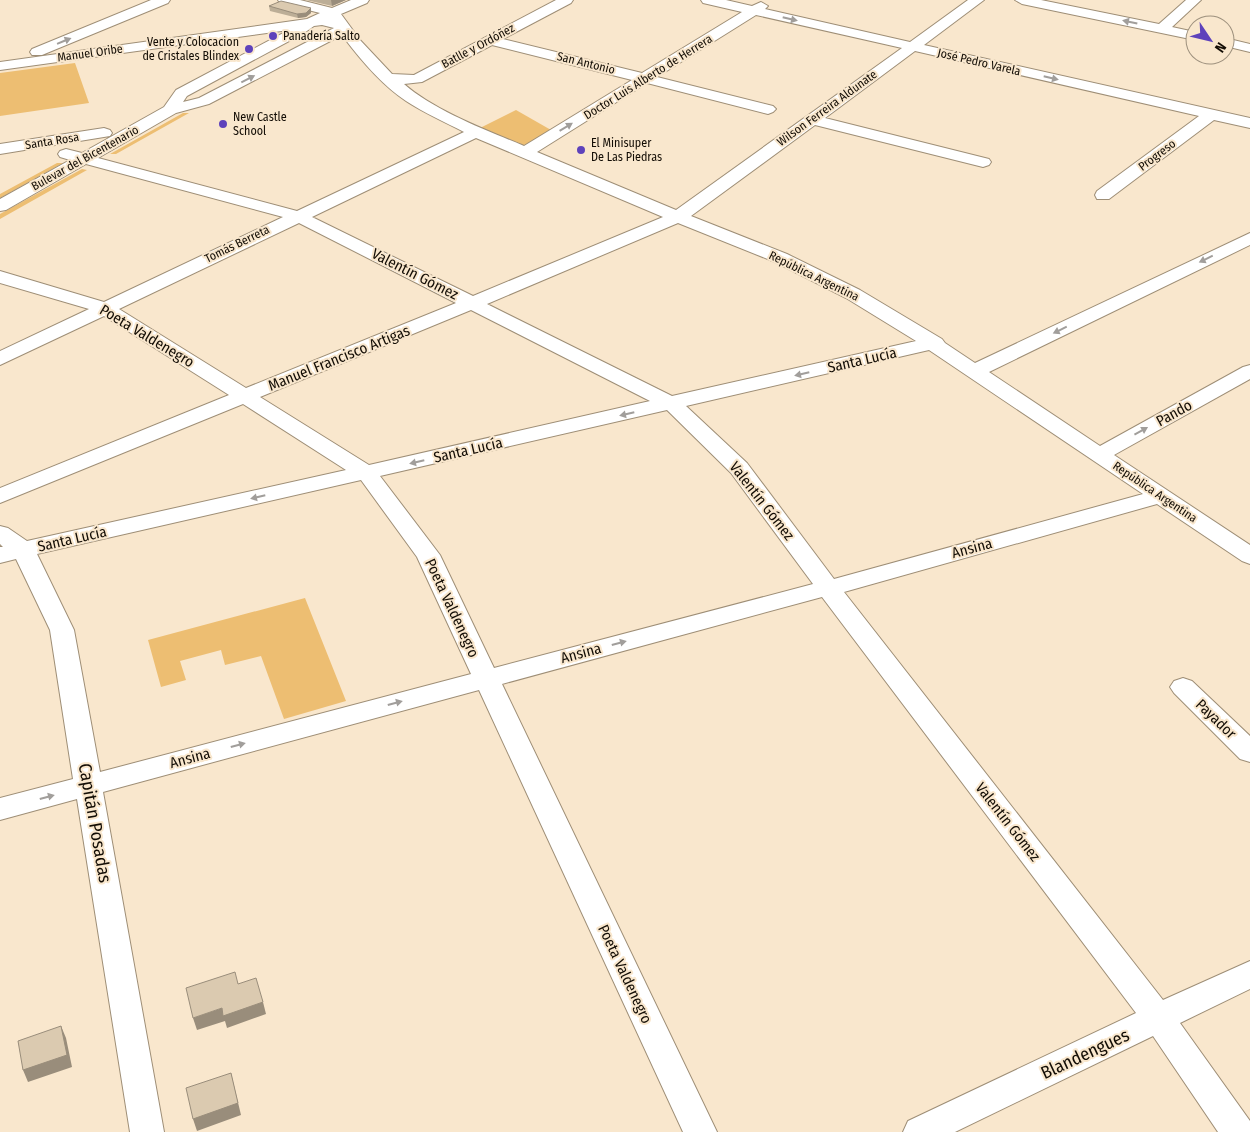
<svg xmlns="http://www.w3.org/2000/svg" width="1250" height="1132" viewBox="0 0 1250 1132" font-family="'Fira Sans Condensed',sans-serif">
<rect width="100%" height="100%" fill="#f9e7cd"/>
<path fill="#edbe72" d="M75,63L89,103L0,116V73Z
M516,110L551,130L528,144L519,146L480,128Z
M183,113H189L116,154H110Z
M57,163H63L0,198V194Z
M82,169L87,170L0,219V214Z
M305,598L346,701L284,719L261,656L225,665L221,650L180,661L186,680L161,687L148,640Z"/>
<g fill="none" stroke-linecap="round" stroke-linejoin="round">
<g stroke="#9e8e76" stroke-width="2">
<path id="minor" d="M151,0H170L168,3L42,55H32L30,52L32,49Z
M278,0H300L332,8L351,0H369L367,3L341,14L360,40L392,74L414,75L556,0H573L571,3L503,39L642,73L742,12L703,3L701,0H726L752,6L761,2L768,6L765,9L910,42L968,0H984L924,45L1250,118V128L1214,120L1109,199H1097L1095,195L1097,191L1199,116L915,51L825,118L989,159L991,162L989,165L983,167L815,125L691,216L787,254L860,290L942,339L945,343L975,363L1250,233V245L989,372L1100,446L1243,367L1250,365V379L1114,455L1250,545V564L1242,561L1157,504L844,592L1163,1000L1250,961V989L1180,1023L1250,1121V1132H1218L1153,1036L955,1132H903L908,1121L1136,1013L822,597L502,684L717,1132H683L479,690L103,792L164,1132H130L77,799L0,820V798L73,779L50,630L16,559L0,563V547H3L0,544V526L8,528L27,541L346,470L243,404L0,503V488L229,395L104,316L0,365V351L89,309L0,283V271L104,302L283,217L86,164L6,210L0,211V199L70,160L60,157L58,154L60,151L66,149L82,153L164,107L176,90L289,30L0,70V62L307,19L320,13L280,3ZM756,15L902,48L676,210L537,152L647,83L768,114L773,112L776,109L773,106L657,77ZM322,25L334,28L199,98L183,102L187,96L304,33L314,26ZM342,35C359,58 382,85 406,101C424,113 445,122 464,132L297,211L98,158L176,113L209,104ZM492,45L632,80L524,146C486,130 435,111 404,84L422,82ZM476,138L663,217L473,296L312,217ZM299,223L456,303L246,388L119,309ZM678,223L775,262L846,298L916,341L672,396L487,304ZM471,310L650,401L369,465L260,397ZM929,350L1143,494L834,579L747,463L686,406ZM667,410L731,473L813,584L494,668L440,555L380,476ZM361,480L417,557L471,674L100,772L74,630L37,554Z
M1015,0H1041L1159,24L1186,0H1201L1172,27L1195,32V40L1022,4Z
M1225,38L1250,44V52L1225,46Z
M104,128L110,130L112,133L110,136L0,154V144Z
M1183,678L1192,681L1250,736V762L1240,759L1174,693L1170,687L1174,681Z"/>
</g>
<use href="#minor" fill="#fff" fill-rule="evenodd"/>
</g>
<path fill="#bcae97" d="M306,0H346L332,6Z
M269,6L311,8V13L306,17L298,18L270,11Z"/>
<path fill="#998d7b" d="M331,0H346L332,6Z
M311,8V13L306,17L298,18L297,14Z
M263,1002L266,1014L227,1028L225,1021L197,1030L193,1018L222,1008Z
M61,1026L66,1038L72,1067L28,1082L23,1070Z
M231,1073L241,1115L197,1131L193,1119Z"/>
<path fill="#dbcab0" stroke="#998d7b" d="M281,1L311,8L306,13L297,14L269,6Z
M235,972L238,984L256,978L263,1002L223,1016L222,1008L193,1018L186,988Z
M61,1026L67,1055L23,1070L18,1041Z
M231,1073L238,1103L193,1119L186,1088Z"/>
<defs><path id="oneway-solid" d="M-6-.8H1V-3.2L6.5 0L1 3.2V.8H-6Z" transform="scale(1.25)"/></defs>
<g fill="#a19e9b">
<use href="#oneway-solid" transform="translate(790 19) rotate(13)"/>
<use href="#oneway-solid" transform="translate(1130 22) rotate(-168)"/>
<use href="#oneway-solid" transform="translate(64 41) rotate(-22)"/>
<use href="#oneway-solid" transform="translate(1051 78) rotate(13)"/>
<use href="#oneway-solid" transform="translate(248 79) rotate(-27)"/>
<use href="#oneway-solid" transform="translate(566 127) rotate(-31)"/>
<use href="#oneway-solid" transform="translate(1206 259) rotate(154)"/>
<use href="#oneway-solid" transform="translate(1060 330) rotate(154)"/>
<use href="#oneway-solid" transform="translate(802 374) rotate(167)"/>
<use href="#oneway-solid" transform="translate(627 414) rotate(167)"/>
<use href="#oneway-solid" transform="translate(1141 431) rotate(-29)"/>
<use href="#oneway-solid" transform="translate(417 462) rotate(167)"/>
<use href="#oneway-solid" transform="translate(258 497) rotate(167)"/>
<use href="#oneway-solid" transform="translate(619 643) rotate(-15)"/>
<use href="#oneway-solid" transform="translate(395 703) rotate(-15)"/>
<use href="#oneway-solid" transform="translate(238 745) rotate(-15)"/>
<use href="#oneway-solid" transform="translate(47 797) rotate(-15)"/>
</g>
<g fill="#5e42bb" stroke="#f9e7cd" stroke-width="2">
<circle cx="273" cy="36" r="5"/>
<circle cx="249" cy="49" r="5"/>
<circle cx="223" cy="124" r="5"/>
<circle cx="581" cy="150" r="5"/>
</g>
<g text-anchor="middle" stroke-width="4" stroke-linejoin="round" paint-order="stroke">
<g font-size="12" fill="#130d05" stroke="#f9e7cd" text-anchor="start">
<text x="283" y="40">Panadería Salto</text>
<text x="239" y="46" text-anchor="end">Vente y Colocacion<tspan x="239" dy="14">de Cristales Blindex</tspan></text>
<text x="233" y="121">New Castle<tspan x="233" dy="14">School</tspan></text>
<text x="591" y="147">El Minisuper<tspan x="591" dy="14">De Las Piedras</tspan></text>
</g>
<g font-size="12" fill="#130d05" stroke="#f9e7cd">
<text transform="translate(478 46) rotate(-28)" y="4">Batlle y Ordóñez</text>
<text transform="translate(90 53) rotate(-8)" y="4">Manuel Oribe</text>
<text transform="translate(979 62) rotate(13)" y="4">José Pedro Varela</text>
<text transform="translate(586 63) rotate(14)" y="4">San Antonio</text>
<text transform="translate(648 77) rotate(-32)" y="4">Doctor Luis Alberto de Herrera</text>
<text transform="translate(827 108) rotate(-36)" y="4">Wilson Ferreira Aldunate</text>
<text transform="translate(52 141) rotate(-9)" y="4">Santa Rosa</text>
<text transform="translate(1157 155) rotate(-37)" y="4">Progreso</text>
<text transform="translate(85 158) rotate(-29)" y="4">Bulevar del Bicentenario</text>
<text transform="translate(237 244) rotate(-26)" y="4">Tomás Berreta</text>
<text transform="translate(814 276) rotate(26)" y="4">República Argentina</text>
<text transform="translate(1155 492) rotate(34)" y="4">República Argentina</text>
</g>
<g font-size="15" fill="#130d05" stroke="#f9e7cd">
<text transform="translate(415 274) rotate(27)" y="5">Valentín Gómez</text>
<text transform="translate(147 336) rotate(31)" y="5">Poeta Valdenegro</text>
<text transform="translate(339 358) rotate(-22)" y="5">Manuel Francisco Artigas</text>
<text transform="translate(862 360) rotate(-13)" y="5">Santa Lucía</text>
<text transform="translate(1174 413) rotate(-29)" y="5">Pando</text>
<text transform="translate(468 450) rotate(-13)" y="5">Santa Lucía</text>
<text transform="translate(762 501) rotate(52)" y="5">Valentín Gómez</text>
<text transform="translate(72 539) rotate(-13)" y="5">Santa Lucía</text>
<text transform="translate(972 548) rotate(-15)" y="5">Ansina</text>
<text transform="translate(452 608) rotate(65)" y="5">Poeta Valdenegro</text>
<text transform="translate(581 653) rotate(-15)" y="5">Ansina</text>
<text transform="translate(1216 719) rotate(44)" y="5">Payador</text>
<text transform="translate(190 758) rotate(-15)" y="5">Ansina</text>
<text transform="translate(1008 822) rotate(52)" y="5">Valentín Gómez</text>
<text transform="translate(625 974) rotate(65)" y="5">Poeta Valdenegro</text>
</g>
<g font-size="18" fill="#130d05" stroke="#f9e7cd">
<text transform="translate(95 823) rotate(80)" y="6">Capitán Posadas</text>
<text transform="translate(1085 1054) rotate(-25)" y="6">Blandengues</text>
</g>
</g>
<g transform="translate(1210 40) rotate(125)"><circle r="24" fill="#f9e7cd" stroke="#9d907d"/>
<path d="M0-4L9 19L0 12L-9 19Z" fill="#5e42bb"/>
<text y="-8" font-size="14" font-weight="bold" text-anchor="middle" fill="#130d05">N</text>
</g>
</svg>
